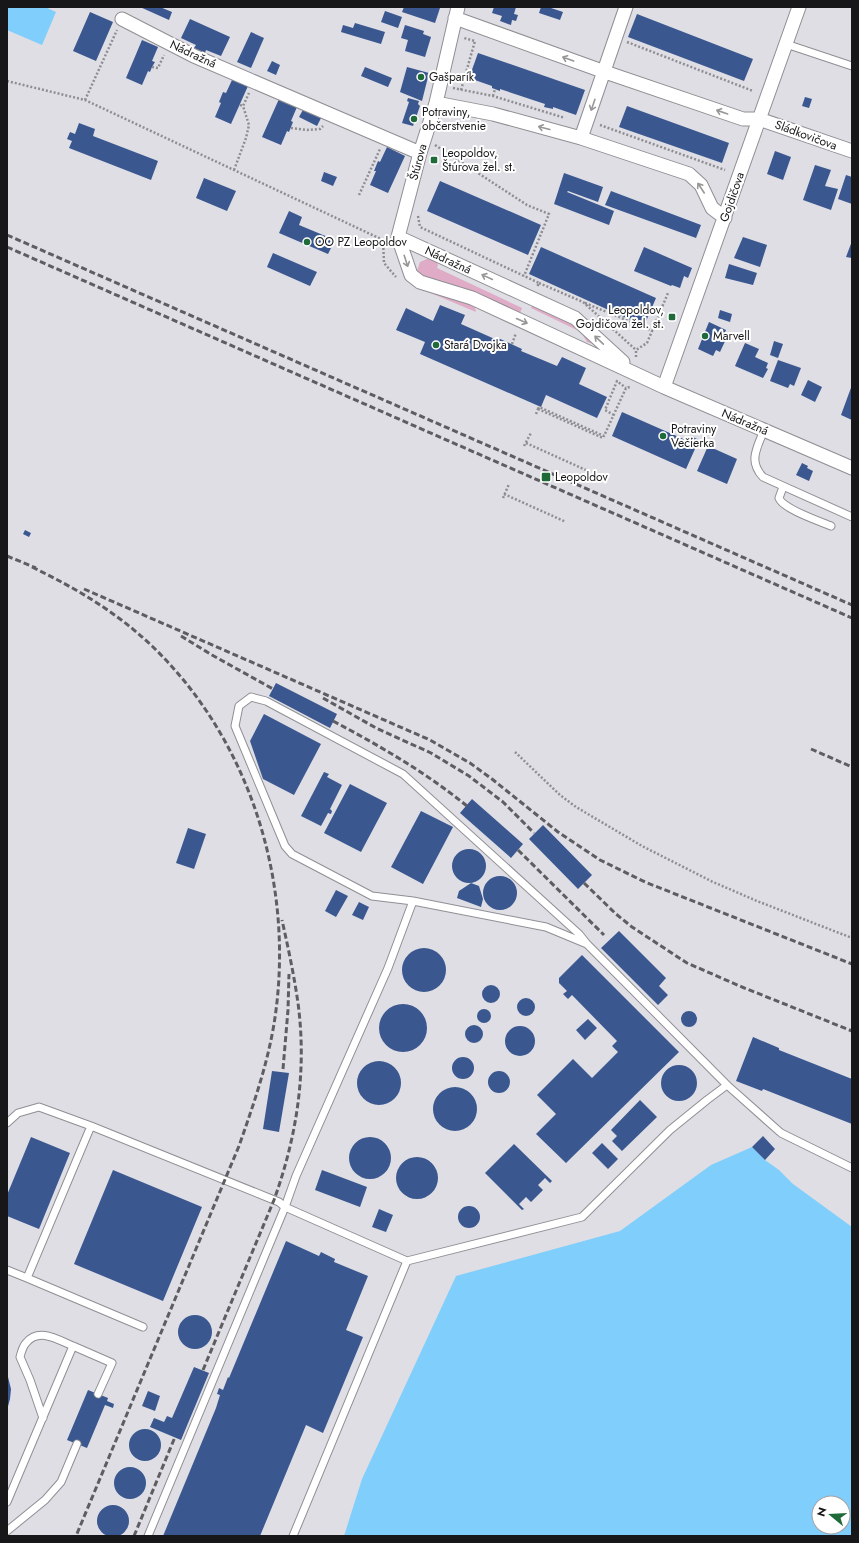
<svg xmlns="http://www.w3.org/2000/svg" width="859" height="1543" viewBox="0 0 859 1543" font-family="Jost,sans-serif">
<rect width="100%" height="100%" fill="#dedee4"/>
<path fill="#dfabc6" d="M434,256L438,265L437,268L522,308L520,313L475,293L421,276L417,271L420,262Z
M426,291L474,303L476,312Z
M533,304C558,314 577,323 594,344L587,342L581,332L531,308Z"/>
<path fill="#80cefb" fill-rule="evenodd" d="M7,7H45L56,12L42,45L7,30Z
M752,1147L765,1160L779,1170L793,1184L852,1227V1536H344L362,1479L456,1276L620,1231L711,1165ZM819,1503H843V1527H819Z"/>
<path fill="#3a5790" d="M140,7H160L172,12L169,20Z
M404,7H437L440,8L435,23L402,12Z
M494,7H516L514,14L518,15L516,21L512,20L511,25L500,21L502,16L492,13Z
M541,7H548L563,12L560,20L539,13Z
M385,11L402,17L398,28L381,22Z
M90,12L113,22L96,61L73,51Z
M637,14L753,59L744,81L628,37Z
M190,19L230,37L221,56L206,50L205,53L194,48L196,45L181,38Z
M355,23L385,32L381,44L341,32L343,25L353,28Z
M405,25L424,31L423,34L431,37L425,57L405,51L408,40L401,38Z
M251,32L264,38L251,68L237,62Z
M142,40L158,47L152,61L155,62L152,67L150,72L148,71L142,85L126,78Z
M478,53L585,90L576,115L553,107V109L544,107L545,104L500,89V91L492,88V86L469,78Z
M272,61L280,65L276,75L267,71Z
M365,67L392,78L388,87L361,76Z
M407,67L429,73L422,101L400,92Z
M232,80L248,86L231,124L215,117L221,103L219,102L223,92L226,93Z
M805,97L812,99L809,108L802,106Z
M408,98L419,101L418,104L420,106L413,126L402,123L409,102L407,101Z
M279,99L297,107L291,121L293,122L289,132L287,131L281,145L262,137Z
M627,106L729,143L722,163L619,127Z
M304,108L322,116L317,126L299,117Z
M79,123L95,129L93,136L158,161L151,180L69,148L72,141L67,139L70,132L75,134Z
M387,147L405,156L388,193L370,185L376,171H374L378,161L380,162Z
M775,151L791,157L783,180L767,174Z
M815,165L831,170L825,186L838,189L831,210L803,200Z
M324,172L337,177L333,186L321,181Z
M564,173L603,187L598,202L568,191L567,192L614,211L609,225L554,204Z
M846,175L852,177V204L838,199Z
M204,178L236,191L227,211L196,198Z
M440,181L541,225L528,255L427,211Z
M611,191L701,225L696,238L605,205Z
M289,211L302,217L299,225L335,240L328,254L279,233Z
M743,237L767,245L760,267L734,258Z
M852,241V258L846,257Z
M541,247L656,298L644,326L529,274Z
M644,247L692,268L688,278L684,276L680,288L672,285L671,286L634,271Z
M273,253L317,272L310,286L267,267Z
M729,264L757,273L753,285L725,278Z
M440,305L465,315L461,324L497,340L498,338L522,349L521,351L557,366L562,357L586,368L579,384L607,397L597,418L546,395L541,407L420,354L425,342L396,330L406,308L433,321Z
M720,310L732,314L730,322L718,318Z
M709,322L726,330L724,335L727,337L720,352L716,350L713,356L698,349Z
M774,341L783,344L778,358L770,355Z
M745,343L759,349L755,357L768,363L766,368L768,369L763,378L735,366Z
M778,360L801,368L794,386L790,384L788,388L770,381Z
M808,380L822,387L815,402L801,395Z
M852,385V420L841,415Z
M622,412L688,441L691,436L699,440L686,469L612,436Z
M708,446L737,459L727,484L697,471Z
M802,463L808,466L807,468L813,471L809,481L796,475Z
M25,530L31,533L29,537L23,534Z
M276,683L337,714L330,728L269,696Z
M264,714L321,744L294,795L263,779L250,741Z
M324,772L329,774L327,777L342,785L330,809L332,811L331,814L328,813L321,826L301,816Z
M350,784L387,803L361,852L324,833Z
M472,799L523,844L511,858L460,813Z
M421,811L453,827L423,884L391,867Z
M543,825L592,875L578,889L529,839Z
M188,828L206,834L194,869L176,863Z
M452 866a17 17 0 1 1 34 0a17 17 0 1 1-34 0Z
M483 893a17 17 0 1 1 34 0a17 17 0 1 1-34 0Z
M471,883L479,886L483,899L481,907L457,898L459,891Z
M336,890L348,896L336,917L325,911Z
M359,902L369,907L363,920L352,915Z
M619,931L666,978L659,986L668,995L658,1005L601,948Z
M402 970a22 22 0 1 1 44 0a22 22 0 1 1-44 0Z
M582,955L679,1052L566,1163L536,1134L556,1114L537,1095L573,1059L592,1078L618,1052L612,1046L617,1041L572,995L568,999L563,994L567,991L559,983V978Z
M482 994a9 9 0 1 1 18 0a9 9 0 1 1-18 0Z
M517 1007a9 9 0 1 1 18 0a9 9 0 1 1-18 0Z
M379 1028a24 24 0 1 1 48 0a24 24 0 1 1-48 0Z
M477 1016a7 7 0 1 1 14 0a7 7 0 1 1-14 0Z
M681 1019a8 8 0 1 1 16 0a8 8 0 1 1-16 0Z
M588,1019L597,1028L585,1040L576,1030Z
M465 1034a9 9 0 1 1 18 0a9 9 0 1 1-18 0Z
M505 1041a15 15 0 1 1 30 0a15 15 0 1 1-30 0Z
M753,1037L779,1048V1050L852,1079V1124L763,1089L762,1091L736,1081Z
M452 1068a11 11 0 1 1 22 0a11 11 0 1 1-22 0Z
M357 1083a22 22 0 1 1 44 0a22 22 0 1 1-44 0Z
M661 1083a18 18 0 1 1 36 0a18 18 0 1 1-36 0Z
M272,1071L289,1073L279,1132L263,1129Z
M488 1082a11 11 0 1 1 22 0a11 11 0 1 1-22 0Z
M433 1109a22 22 0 1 1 44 0a22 22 0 1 1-44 0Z
M640,1100L657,1117L622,1151L612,1141L617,1136L611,1130Z
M763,1136L775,1149L765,1160L752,1147Z
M349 1158a21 21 0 1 1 42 0a21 21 0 1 1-42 0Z
M31,1137L70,1153L39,1229L7,1216V1195Z
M602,1143L618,1159L608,1169L592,1153Z
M514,1144L552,1181L550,1183L545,1178L538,1185L543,1190L531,1202L526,1197L519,1204L524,1209L522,1210L485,1173Z
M396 1178a21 21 0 1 1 42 0a21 21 0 1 1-42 0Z
M113,1170L202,1207L163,1301L74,1264Z
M322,1170L367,1187L360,1207L315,1190Z
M458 1217a11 11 0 1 1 22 0a11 11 0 1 1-22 0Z
M379,1209L393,1215L386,1232L372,1227Z
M286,1241L319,1256L321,1252L335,1259L334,1262L368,1276L346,1330L363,1337L323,1433L306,1425L260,1536H163L216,1408L220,1395L217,1394L219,1388L223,1390L228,1377L229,1378Z
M178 1332a17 17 0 1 1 34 0a17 17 0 1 1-34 0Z
M194,1367L209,1373L181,1440L150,1427L154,1418L164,1422L167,1416L172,1418Z
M7,1373L11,1389L10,1399L7,1410Z
M88,1390L108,1398L107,1401L114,1404L113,1408L105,1405L87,1448L67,1440Z
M148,1391L160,1396L155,1411L142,1406Z
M129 1445a16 16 0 1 1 32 0a16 16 0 1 1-32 0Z
M114 1483a16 16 0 1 1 32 0a16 16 0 1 1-32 0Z
M97 1521a16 16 0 1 1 32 0a16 16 0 1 1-32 0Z"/>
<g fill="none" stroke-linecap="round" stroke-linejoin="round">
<g stroke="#8f8f94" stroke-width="9">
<path id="lane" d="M786,44L852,66
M764,430C757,448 748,461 763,477L852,517
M783,487L779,498C783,509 819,521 831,526
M587,944L579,934L403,774L266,701L251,697L239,706L235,726L285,846L292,854L372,896L413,901L546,927L587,944L727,1085
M7,1123L18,1113L39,1107L91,1126L279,1202L285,1207L407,1261
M7,1270L27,1278L91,1126
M27,1278L143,1327
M43,1418L30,1380L20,1357C21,1353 23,1346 26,1343C39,1327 58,1340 73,1346
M7,1502L73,1346L112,1363L98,1394
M7,1531L45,1500L61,1482L77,1444
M148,1536L285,1207L296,1176L388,968L413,901
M293,1536L407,1261L582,1217L670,1130L707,1100L727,1085L781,1133L852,1168"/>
</g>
<g stroke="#8f8f94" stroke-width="15">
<path id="street" d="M455,18L605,72L743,119H759L852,151
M122,19L194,56L420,153
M436,103L493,114L581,138L689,174L701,185L712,208L725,218
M581,138L626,7
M398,237L411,275L420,282L472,298L664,387L852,468
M398,237L575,318L623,362
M398,237L420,153L436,103L458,7
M664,387L799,7"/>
</g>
<path stroke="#8e8e92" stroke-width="2.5" stroke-dasharray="2 2" stroke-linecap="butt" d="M627,42L753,91
M152,67L158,68L164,55
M7,81L85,100L383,240L385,239
M453,88L493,96L565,118
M461,90L475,41L464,38
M493,96L495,89
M85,100L117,30
M240,105L243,106
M600,125L725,170
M291,128L307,130L320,129L323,126
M435,145L527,205L549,214L524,276
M234,170L246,138L249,125L243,106L249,93
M359,195L380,149
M418,216L420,227L539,283L537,287
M383,240L384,263L396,277
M539,283L583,302L636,350
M585,303L653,331
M512,344L516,333
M636,357V350L647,343L668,293
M538,409L539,407L604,436L626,388L630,387
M538,409L603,438
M536,414L538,409
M614,415L605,410L617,381L626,388
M526,443L588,471
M524,446L531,433
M504,494L566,522
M503,498L509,484
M515,752L560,795L576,807L642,846L713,882L757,901L852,938"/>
<use href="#lane" stroke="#fff" stroke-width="7"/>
<use href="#street" stroke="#fff" stroke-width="13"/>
<path stroke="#5e5e62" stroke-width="3" stroke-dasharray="6 3" stroke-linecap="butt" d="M7,235L852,605
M7,247L852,618
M7,556L36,568
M32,567C77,589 115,611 152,646C252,742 296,888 274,1024C267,1066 253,1106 239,1146L76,1536
M84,589L430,740L470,763L492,779L558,832L600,860L645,882L852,964
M181,636L212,655L273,689
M323,698L376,728L431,753L469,776L503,802L534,833
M333,721C380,746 425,772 467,806
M811,749L852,767
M518,850L604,935
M584,883L616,914L632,927L687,963L742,987L852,1031
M283,1069L288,1010L289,974
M203,1370L274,1200C297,1136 307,1071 298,1003C294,975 288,947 282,920
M134,1536L175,1437"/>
</g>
<defs><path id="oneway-shaft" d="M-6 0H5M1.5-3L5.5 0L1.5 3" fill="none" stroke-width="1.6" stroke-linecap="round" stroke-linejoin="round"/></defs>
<g stroke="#979798">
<use href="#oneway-shaft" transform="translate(568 59) rotate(-160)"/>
<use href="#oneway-shaft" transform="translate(593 105) rotate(109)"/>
<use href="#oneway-shaft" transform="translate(722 112) rotate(-161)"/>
<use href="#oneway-shaft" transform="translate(544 128) rotate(-165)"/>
<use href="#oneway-shaft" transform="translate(701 188) rotate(-123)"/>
<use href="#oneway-shaft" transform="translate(406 261) rotate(72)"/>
<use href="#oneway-shaft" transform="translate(487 277) rotate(-155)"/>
<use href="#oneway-shaft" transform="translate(522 321) rotate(24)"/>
<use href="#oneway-shaft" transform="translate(599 340) rotate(-137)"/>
</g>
<g fill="#1e6a38" stroke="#fff" stroke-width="1.5">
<circle cx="421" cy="77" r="4"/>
<circle cx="414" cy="119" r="4"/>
<rect x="430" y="156" width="8" height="8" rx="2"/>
<circle cx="307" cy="242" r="4"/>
<rect x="668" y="313" width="8" height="8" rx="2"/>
<circle cx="705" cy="336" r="4"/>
<circle cx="436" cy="345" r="4"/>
<circle cx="663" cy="436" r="4"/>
<rect x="541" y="472" width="10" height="10" rx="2"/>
</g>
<g text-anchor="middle" stroke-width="4" stroke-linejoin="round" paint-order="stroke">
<g font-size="12" fill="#171719" stroke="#fff">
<text transform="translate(193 54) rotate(25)" y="4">Nádražná</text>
<text transform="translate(806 135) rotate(20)" y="4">Sládkovičova</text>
<text transform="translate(418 162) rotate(-75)" y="4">Štúrova</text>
<text transform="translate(732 197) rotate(-71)" y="4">Gojdičova</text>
<text transform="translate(448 260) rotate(25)" y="4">Nádražná</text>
<text transform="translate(745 422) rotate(23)" y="4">Nádražná</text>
</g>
<g font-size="12" fill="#171719" stroke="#fff" text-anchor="start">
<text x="429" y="81">Gašparík</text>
<text x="422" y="116">Potraviny,<tspan x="422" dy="14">občerstvenie</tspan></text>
<text x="442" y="157">Leopoldov,<tspan x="442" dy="14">Štúrova žel. st.</tspan></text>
<text x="315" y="246">OO PZ Leopoldov</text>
<text x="664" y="314" text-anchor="end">Leopoldov,<tspan x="664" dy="14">Gojdičova žel. st.</tspan></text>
<text x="713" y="340">Marvell</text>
<text x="444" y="349">Stará Dvojka</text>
<text x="671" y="433">Potraviny<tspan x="671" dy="14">Večierka</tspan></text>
<text x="555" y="481">Leopoldov</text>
</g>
</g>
<rect width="859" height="1543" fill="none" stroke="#171719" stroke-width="16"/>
<g transform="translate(831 1515) rotate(288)"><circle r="19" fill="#ffffff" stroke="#a2a2a3"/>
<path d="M0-3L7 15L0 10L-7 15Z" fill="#1e6a38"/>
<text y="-6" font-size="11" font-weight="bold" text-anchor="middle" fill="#171719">N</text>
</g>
</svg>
